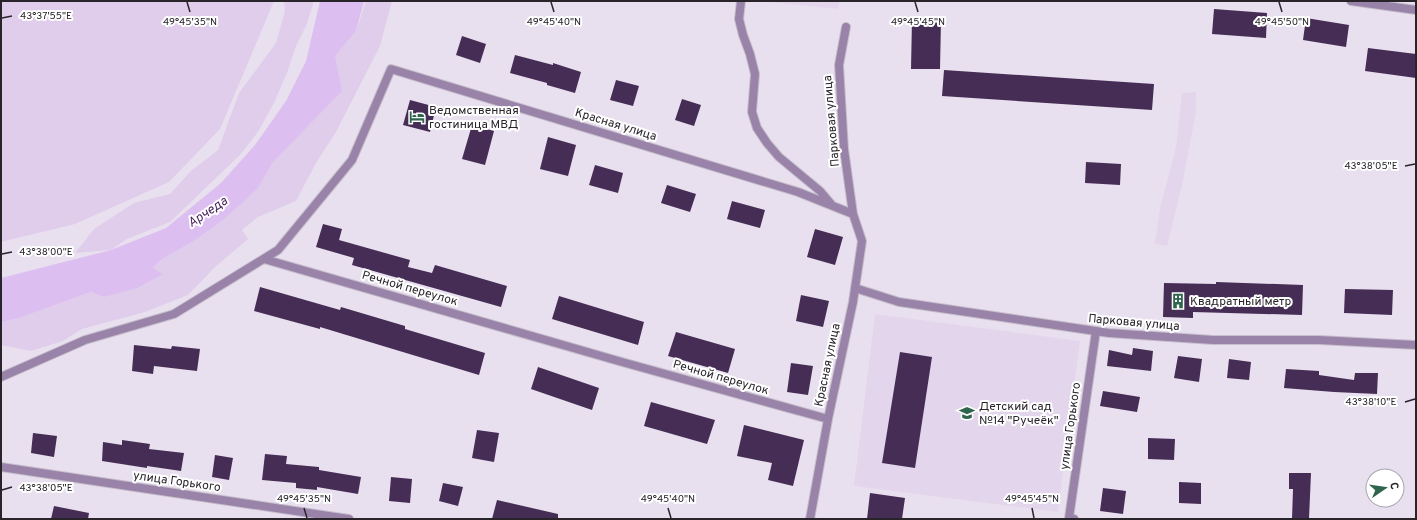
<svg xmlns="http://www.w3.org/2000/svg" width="1417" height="520" viewBox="0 0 1417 520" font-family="Overpass,sans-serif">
<rect width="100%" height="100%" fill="#e9e0ef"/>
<path fill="#e3d6ec" d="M759,1H839L838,9Z
M1196,92V112L1182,185L1167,246L1155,244L1160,208L1176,147L1182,93Z
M875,314L1080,341L1058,512L854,486Z"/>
<path fill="#dfcdeb" d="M1,1H274L220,129L169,182L75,224L1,242Z
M284,1H314L306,26L296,46L287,73L274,103L258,132L240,155L170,222L127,239L111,250L75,253L94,229L134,203L170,194L191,171L218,150L239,93L276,43L285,11Z
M366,1H392L380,46L336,132L316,163L296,201L258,217L242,230L248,239L215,267L188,295L145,312L82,329L63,341L31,351L1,345V322L19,318L91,292L104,297L162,274L153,268L162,259L191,243L222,221L256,189L335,56L356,31Z"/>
<path fill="#dcbff0" d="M320,1H364L356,31L335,56L342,91L273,162L257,189L222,221L191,243L162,259L153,268L163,274L137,288L104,297L91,292L19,318L1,322V278L111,250L166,228L221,183L255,145L286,101L306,61Z"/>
<path fill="#462d55" d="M1214,9L1267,13L1266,38L1212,34Z
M1306,18L1349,25L1346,47L1303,40Z
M912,19L941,20L940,69H911Z
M462,36L486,44L480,63L456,55Z
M1368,48L1416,54V78L1365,71Z
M515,55L553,65V63L581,72L575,93L547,85V83L510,73Z
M944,70L1154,84L1152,110L942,96Z
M616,80L639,86L633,106L610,100Z
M682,99L701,105L694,126L675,120Z
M410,100L436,107L430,132L403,125Z
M472,125L494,131L485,165L462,159Z
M548,137L576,145L568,176L540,169Z
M1086,162L1121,164L1120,185L1085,183Z
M595,165L623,173L618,193L589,185Z
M667,185L696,194L690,212L661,203Z
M732,201L765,210L760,228L727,219Z
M323,224L342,229L339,240L410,260L408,267L432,273L435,265L507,286L501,307L352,265L354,258L316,247Z
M815,229L843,237L835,265L807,257Z
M1216,282L1303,285L1302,315L1193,312V318L1163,317L1164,283L1216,284Z
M260,287L340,310L341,307L405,326V329L485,353L479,375L320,327V329L254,311Z
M1345,289L1393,290L1392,315L1344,313Z
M801,295L829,301L823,327L796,321Z
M559,296L644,322L638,345L552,319Z
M676,332L735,349L728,373L668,356Z
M134,345L171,349L172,346L200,349L197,371L154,366L153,374L132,371Z
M1133,348L1153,351L1151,371L1107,366L1109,350L1132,355Z
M900,352L932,357L915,468L882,463Z
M1178,356L1202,359L1199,382L1174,378Z
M1229,359L1251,362L1249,380L1227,378Z
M791,363L813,366L808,395L787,392Z
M538,367L599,388L592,410L531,389Z
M1286,369L1319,371V375L1354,380L1355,373H1378L1377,394L1334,392L1284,388Z
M1103,391L1140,397L1137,412L1100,406Z
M651,402L715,420L707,444L644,426Z
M744,425L804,440L793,486L768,480L772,463L737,456Z
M477,430L499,433L494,462L472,458Z
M33,433L57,436L54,457L31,453Z
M1148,438L1175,439L1174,460L1148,459Z
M122,440L150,444L149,449L184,453L181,471L147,466V468L102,461L103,442L122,445Z
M265,454L287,456L286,464L319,467V470L361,477L358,494L317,487V490L296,488V483L262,480Z
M215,455L233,458L229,480L212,477Z
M1289,473H1311L1309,519H1292L1293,489H1289Z
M391,477L412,479L410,503L389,501Z
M1179,482L1201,483V504L1179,503Z
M443,483L463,487L458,506L439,501Z
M1103,488L1126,491L1123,514L1100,511Z
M870,493L905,498L902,519H867Z
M497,500L558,514V519H492Z
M54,506L89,513L88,519H51Z"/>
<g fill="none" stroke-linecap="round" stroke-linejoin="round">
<g stroke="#c6becc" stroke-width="10">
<path id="minor" d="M741,1L739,19L743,35L750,54L755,74L752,112L757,128L767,143L779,157L820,191L831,204
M1351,1L1416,10
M264,259L622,362L828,419
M855,288L899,302L1109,333L1213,340H1319L1416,345
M1,377L85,340L174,314L278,250L352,160L391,69L798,192L853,214
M1,467L349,519
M810,519L828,419L853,302L862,241L853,214L844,149L839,65L846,27
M1074,519L1069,518L1096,331"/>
</g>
<use href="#minor" stroke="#9a83a9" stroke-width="8"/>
</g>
<path fill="none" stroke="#28242a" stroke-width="1.5" d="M187,2L190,12M551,2L554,12M915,2L918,12M1279,2L1282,12M2,18L12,16M1405,166L1415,164M2,254L12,252M1405,402L1415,399M2,490L12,487M304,508L307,518M668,508L671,518M1032,508L1034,518"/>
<defs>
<g id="hotel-bare" transform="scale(1.2)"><path d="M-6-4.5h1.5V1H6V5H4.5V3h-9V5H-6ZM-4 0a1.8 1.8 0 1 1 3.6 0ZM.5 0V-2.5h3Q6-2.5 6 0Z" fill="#2e654c" stroke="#fff" stroke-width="2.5" paint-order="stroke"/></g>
<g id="building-bare" transform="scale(1.2)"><path d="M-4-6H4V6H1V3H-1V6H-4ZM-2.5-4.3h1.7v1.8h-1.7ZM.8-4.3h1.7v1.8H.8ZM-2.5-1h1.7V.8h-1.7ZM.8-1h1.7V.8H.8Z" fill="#2e654c" stroke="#fff" stroke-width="2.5" paint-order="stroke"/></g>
<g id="school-bare" transform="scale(1.2)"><path d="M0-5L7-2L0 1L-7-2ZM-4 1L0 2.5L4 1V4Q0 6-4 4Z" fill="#2e654c" stroke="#fff" stroke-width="2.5" paint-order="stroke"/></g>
</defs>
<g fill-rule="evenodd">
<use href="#hotel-bare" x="417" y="117"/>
<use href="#building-bare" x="1178" y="301"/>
<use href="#school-bare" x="967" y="413"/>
</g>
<g text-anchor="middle" stroke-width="4" stroke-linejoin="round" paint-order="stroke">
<g font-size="12" fill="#28242a" stroke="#fff" text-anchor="start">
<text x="429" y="114">Ведомственная<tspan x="429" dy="14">гостиница МВД</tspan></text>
<text x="1190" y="305">Квадратный метр</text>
<text x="979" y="410">Детский сад<tspan x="979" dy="14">№14 "Ручеёк"</tspan></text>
</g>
<g font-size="12" fill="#28242a" stroke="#fff">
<text transform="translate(831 121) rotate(-95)" y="4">Парковая улица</text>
<text transform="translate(616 124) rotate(17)" y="4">Красная улица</text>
<text transform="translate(410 288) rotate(16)" y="4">Речной переулок</text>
<text transform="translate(1134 322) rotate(5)" y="4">Парковая улица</text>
<text transform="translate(827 365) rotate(-78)" y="4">Красная улица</text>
<text transform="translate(721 377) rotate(16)" y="4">Речной переулок</text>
<text transform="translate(1070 426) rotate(-82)" y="4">улица Горького</text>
<text transform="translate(177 481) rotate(8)" y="4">улица Горького</text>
</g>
<g font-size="13" font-style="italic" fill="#46205a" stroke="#fff">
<text transform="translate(207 211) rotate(-34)" y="5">Арчеда</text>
</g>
</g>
<g font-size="10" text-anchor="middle" fill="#28242a" stroke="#fff" stroke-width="4" stroke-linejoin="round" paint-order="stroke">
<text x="46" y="19">43°37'55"E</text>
<text x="190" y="25">49°45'35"N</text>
<text x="554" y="25">49°45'40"N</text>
<text x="918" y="25">49°45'45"N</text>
<text x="1282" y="25">49°45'50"N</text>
<text x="1371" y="169">43°38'05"E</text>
<text x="46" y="255">43°38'00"E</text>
<text x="1371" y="405">43°38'10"E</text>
<text x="46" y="491">43°38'05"E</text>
<text x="304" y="502">49°45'35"N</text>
<text x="668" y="502">49°45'40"N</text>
<text x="1032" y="502">49°45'45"N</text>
</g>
<rect width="1417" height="520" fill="none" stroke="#28242a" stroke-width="4"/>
<g transform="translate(1385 488) rotate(77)"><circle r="19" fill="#ffffff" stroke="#a9a7aa"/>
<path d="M0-3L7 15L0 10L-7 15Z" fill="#2e654c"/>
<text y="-6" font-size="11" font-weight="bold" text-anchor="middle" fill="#28242a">С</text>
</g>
</svg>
